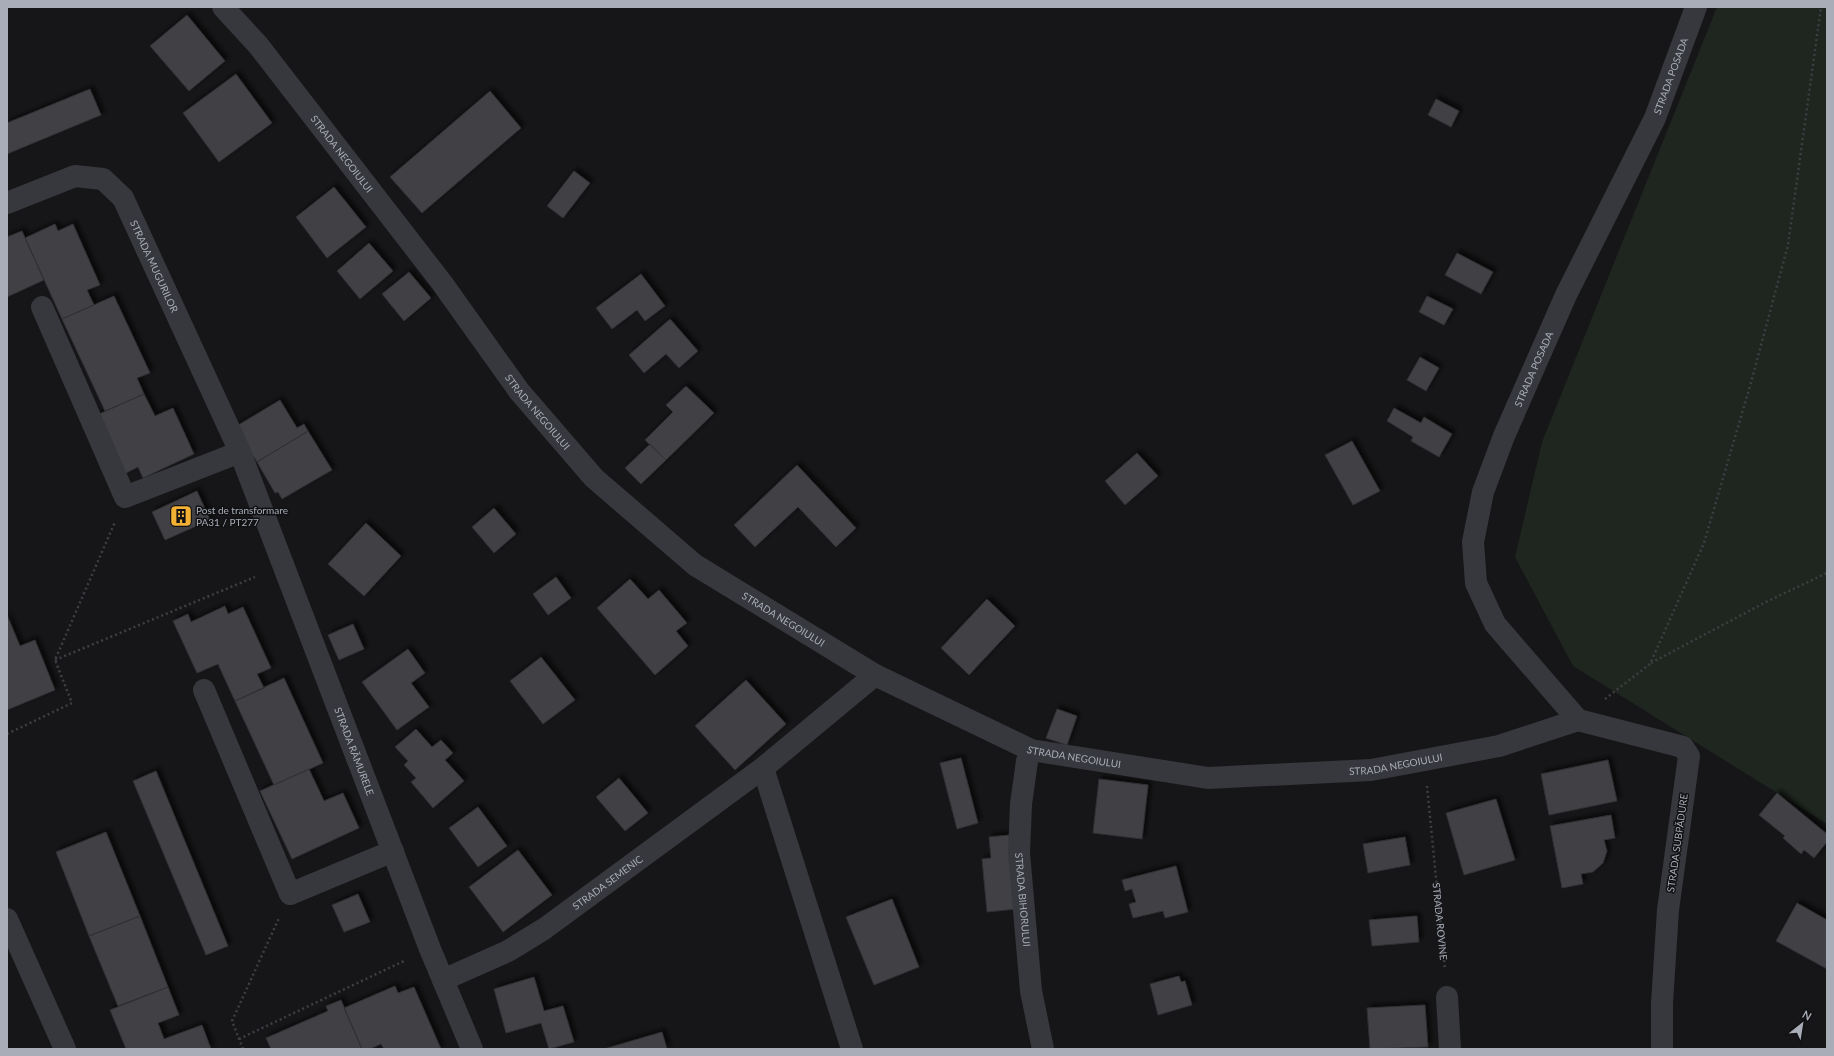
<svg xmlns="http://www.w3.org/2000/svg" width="1834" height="1056" viewBox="0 0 1834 1056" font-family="Lato,sans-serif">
<defs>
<filter id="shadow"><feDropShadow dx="3.5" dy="-3.5" stdDeviation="2" flood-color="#0009"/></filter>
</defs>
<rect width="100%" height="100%" fill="#161618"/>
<path fill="#1e261f" d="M1717,7H1827V824L1573,666L1515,557L1542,442Z"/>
<path fill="#404145" stroke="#303034" filter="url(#shadow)" d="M187,15L225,61L189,91L150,46Z
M236,74L272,123L219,162L183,113Z
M90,89L101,115L7,154V123Z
M490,91L521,128L422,213L390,177Z
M1436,99L1459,111L1451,127L1428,115Z
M574,171L590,183L563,218L547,206Z
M334,187L366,227L327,258L296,217Z
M55,224L58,231L73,224L100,285L87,290L94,305L62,319L25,238Z
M22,231L44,280L7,297V237Z
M369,243L393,271L360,299L337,271Z
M1457,253L1493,272L1481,294L1445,275Z
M409,272L431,298L404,321L382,294Z
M641,274L665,306L645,321L637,310L612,329L596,308Z
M114,296L150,373L137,378L144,394L105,411L62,319Z
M1427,296L1453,309L1444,325L1419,312Z
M670,319L698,351L679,368L666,354L644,373L629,355Z
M1420,357L1439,368L1426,391L1407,380Z
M686,386L714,413L666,460L645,440L673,412L666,405Z
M144,394L155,416L173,408L194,454L143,478L138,467L124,474L97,415Z
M280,400L297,428L304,424L308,431L257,462L235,427Z
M1394,408L1421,423L1424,417L1452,434L1439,457L1411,441L1413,437L1387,421Z
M308,431L332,470L282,499L278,492L275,493L257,462Z
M1352,441L1380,491L1353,505L1325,455Z
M650,444L666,460L641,484L625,468Z
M1137,453L1158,476L1125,505L1105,481Z
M797,465L856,528L836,547L798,507L755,547L734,525Z
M197,491L210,520L165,540L152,512Z
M494,508L516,534L494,553L472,527Z
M366,523L401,556L364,596L328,564Z
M556,577L571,598L548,615L533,594Z
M630,579L648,599L659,590L687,623L676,631L688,646L655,675L597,608Z
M987,599L1015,626L969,675L941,648Z
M225,606L228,614L243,607L271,668L257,674L264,688L235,701L218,664L197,673L173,621L188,614L191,622Z
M7,615L20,646L35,640L55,690L7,710Z
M353,624L364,649L339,660L328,635Z
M408,649L425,673L411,683L429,707L397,730L362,682Z
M541,657L575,700L543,724L510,681Z
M284,678L323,763L274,785L235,701Z
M746,680L786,724L735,770L695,726Z
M1057,709L1077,716L1067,745L1046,738Z
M416,729L432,747L441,740L453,753L445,760L464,781L433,808L411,782L416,778L404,765L408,761L395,747Z
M961,758L978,823L957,829L940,763Z
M1608,760L1617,801L1549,815L1541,774Z
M309,769L324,801L343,793L359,828L292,859L260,791Z
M156,771L228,946L206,955L133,781Z
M619,778L648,813L625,831L596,797Z
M1099,779L1148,785L1142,839L1093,833Z
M1777,793L1827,834V842L1814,858L1804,850L1801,854L1783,838L1785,836L1759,815Z
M1496,799L1515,860L1464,875L1446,813Z
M478,807L507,846L478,867L449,828Z
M1611,815L1615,838L1604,840L1607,851L1603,863L1593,872L1581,874L1583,884L1562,888L1550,826Z
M106,832L140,916L89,936L56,852Z
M1010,835L1017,909L987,912L982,859L991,858L989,837Z
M1405,837L1410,865L1368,873L1363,844Z
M518,850L552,895L503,932L469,887Z
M1176,866L1188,912L1165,918L1163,911L1133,918L1129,904L1136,902L1132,889L1125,891L1122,880Z
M358,894L370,922L344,932L332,905Z
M892,899L919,967L874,985L846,917Z
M1797,903L1827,920V969L1776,941Z
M140,916L168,987L118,1006L89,936Z
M1417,916L1419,942L1372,946L1369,920Z
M1179,976L1181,982L1185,981L1192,1005L1158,1015L1150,984Z
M534,977L544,1011L563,1006L574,1042L549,1049L541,1023L506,1033L494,989Z
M395,986L398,993L414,987L441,1049H384L381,1044L370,1049H362L344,1008Z
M168,987L179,1015L158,1023L164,1039L202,1025L211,1049H126L110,1010Z
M341,1000L362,1049H271L266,1038L328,1011L326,1006Z
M1425,1005L1428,1047L1370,1049L1367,1008Z
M662,1032L667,1049H604Z"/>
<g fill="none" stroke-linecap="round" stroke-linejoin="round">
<g stroke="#3d3f44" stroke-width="2.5" stroke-dasharray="2 3" stroke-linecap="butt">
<path d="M55,660L255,577"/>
<path d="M1651,663L1766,602L1827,573"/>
<path d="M1605,699L1650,664L1704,543L1750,386L1788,245L1821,7"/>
<path d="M7,734L72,703L55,660L115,522"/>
<path id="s1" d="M1427,786L1445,970"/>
<path d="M239,1039L406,960"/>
<path d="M243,1049L232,1021L279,918"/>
</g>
<g stroke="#37383d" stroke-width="22">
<path id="s2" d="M223,7L258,45L442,283L519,391L594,478L695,565L875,675L1031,750L1208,778L1371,770L1499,746L1578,720"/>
<path id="s3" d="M7,203L75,176L103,179L123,198L240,452L430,949L472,1049"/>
<path d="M42,307L125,497L240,452"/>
<path d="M204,690L290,894L393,851"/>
<path id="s4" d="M1578,720L1495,624L1476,583L1473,542L1483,492L1504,436L1566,295L1655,118L1696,7"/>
<path d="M1578,720L1683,747L1689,756L1668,910L1662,1003V1049"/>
<path id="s5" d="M1031,750L1027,761L1021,804L1019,853L1031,991L1043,1049"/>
<path d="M763,768L852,1049"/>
<path d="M7,919L65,1049"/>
<path id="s6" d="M443,980L508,951L544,929L763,768L875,675"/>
<path d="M1447,997L1450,1049"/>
</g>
</g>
<defs>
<g id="building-square" transform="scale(1.15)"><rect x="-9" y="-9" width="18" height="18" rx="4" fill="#f2b134" stroke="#111113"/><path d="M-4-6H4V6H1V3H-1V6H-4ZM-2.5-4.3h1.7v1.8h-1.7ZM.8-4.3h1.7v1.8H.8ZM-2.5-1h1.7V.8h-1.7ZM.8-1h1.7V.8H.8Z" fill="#111"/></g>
</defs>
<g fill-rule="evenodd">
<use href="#building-square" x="181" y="516"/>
</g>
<g text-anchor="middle" stroke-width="3" stroke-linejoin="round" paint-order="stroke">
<g font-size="10" fill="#a8adb8" stroke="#111113">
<text dy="4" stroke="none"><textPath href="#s4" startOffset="721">STRADA POSADA</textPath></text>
<text dy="4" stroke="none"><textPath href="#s2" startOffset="189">STRADA NEGOIULUI</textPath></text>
<text dy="4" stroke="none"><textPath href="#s3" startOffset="204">STRADA MUGURILOR</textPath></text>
<text dy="4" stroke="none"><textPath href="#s4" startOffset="397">STRADA POSADA</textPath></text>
<text dy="4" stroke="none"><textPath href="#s2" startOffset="513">STRADA NEGOIULUI</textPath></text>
<text dy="4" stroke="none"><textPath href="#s2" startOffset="837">STRADA NEGOIULUI</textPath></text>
<text dy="4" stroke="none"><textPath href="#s3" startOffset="729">STRADA RĂMURELE</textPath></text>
<text dy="4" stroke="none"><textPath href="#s2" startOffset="1161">STRADA NEGOIULUI</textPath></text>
<text dy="4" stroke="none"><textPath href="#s2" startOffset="1485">STRADA NEGOIULUI</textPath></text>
<text transform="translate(1677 843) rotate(-82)" y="4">STRADA SUBPĂDURE</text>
<text dy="4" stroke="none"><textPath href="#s6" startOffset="192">STRADA SEMENIC</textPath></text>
<text dy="4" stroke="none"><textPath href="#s5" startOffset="151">STRADA BIHORULUI</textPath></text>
<text dy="4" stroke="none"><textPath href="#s1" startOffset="136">STRADA ROVINE</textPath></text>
</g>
<g font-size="10" fill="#a8adb8" stroke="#111113" text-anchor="start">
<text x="196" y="514">Post de transformare<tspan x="196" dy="12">PA31 / PT277</tspan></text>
</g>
</g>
<rect width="1834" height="1056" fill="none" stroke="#a8adb8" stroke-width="16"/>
<g transform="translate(1802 1024) rotate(30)" stroke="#111113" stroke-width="3" paint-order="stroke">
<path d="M0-3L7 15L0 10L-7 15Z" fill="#a8adb8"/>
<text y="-6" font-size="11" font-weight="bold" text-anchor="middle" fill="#a8adb8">N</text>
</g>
</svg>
